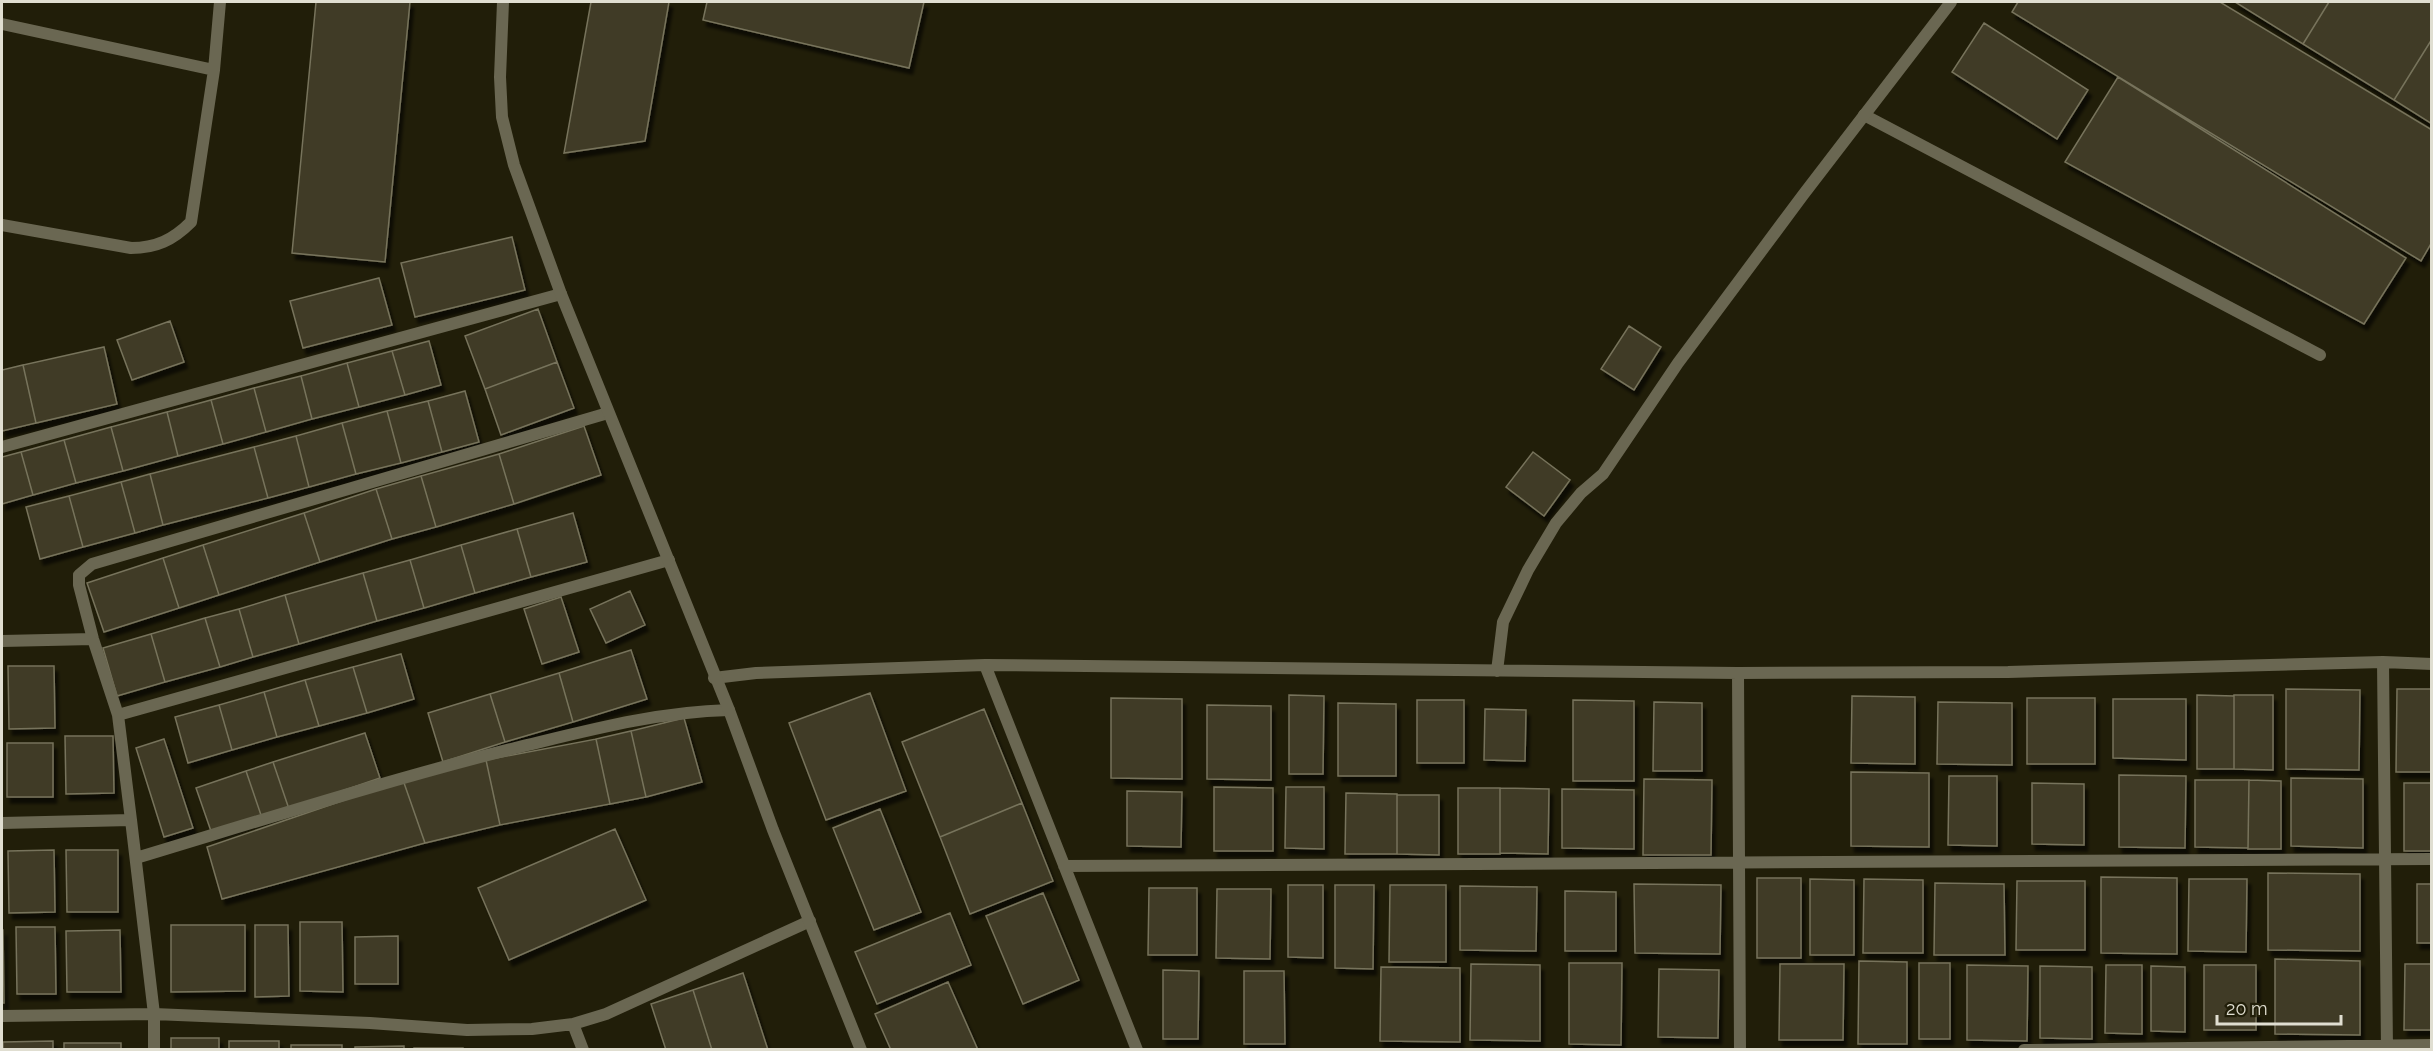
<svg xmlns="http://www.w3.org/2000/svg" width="2433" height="1051" viewBox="0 0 2433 1051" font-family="Raleway,sans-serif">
<defs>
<filter id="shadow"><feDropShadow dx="3.5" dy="6" stdDeviation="1.5" flood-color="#0009"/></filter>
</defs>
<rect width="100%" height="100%" fill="#211e09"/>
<path fill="#3f3b26" stroke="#77735b" stroke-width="1.5" filter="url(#shadow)" d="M316,2H410L385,262L292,253Z
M591,2H669L645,141L564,153Z
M707,2H924L909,68L703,20Z
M2018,2H2220L2432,130V242L2421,261L2012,12Z
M2235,2H2329L2303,44Z
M2329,2H2432V39L2394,100L2303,44Z
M1984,23L2088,90L2057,139L1952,72Z
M2432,39V124L2394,100Z
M2118,77L2406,258L2364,324L2065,162Z
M512,237L525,290L415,317L401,263Z
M379,278L392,325L303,348L290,301Z
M538,309L557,362L485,389L465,336Z
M170,321L184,362L132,380L117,340Z
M1629,326L1661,347L1634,390L1601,369Z
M429,341L441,385L405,395L392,351Z
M104,347L117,404L36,423L23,365Z
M392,351L405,395L359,407L347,363Z
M557,362L574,408L501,435L485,389Z
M347,363L359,407L312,419L301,376Z
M23,365L36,423L2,431V370Z
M301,376L312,419L266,432L254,388Z
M254,388L266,432L223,444L211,400Z
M465,391L479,442L442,452L428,401Z
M211,400L223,444L178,456L167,412Z
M428,401L442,452L401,463L387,411Z
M387,411L401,463L356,474L342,423Z
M167,412L178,456L123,471L111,427Z
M342,423L356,474L309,487L296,436Z
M584,426L601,475L514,504L499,454Z
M111,427L123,471L76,483L64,440Z
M296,436L309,487L268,498L254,447Z
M64,440L76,483L33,495L21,452Z
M254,447L268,498L163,525L150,474Z
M21,452L33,495L2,504V457Z
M1533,452L1570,480L1544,516L1506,487Z
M499,454L514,504L436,527L421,476Z
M150,474L163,525L135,533L121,482Z
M421,476L436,527L392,539L376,489Z
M121,482L135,533L83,547L69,496Z
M376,489L392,539L320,562L304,513Z
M69,496L83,547L40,559L26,507Z
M304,513L320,562L219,595L203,545Z
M573,513L587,562L531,577L517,529Z
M517,529L531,577L475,593L461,545Z
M203,545L219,595L179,608L163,558Z
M461,545L475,593L424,608L410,560Z
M163,558L179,608L104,632L87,583Z
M410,560L424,608L377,621L363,573Z
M363,573L377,621L299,644L285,595Z
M630,591L645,625L606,643L590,609Z
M285,595L299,644L253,657L239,609Z
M561,597L579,652L542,664L524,609Z
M239,609L253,657L220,667L205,618Z
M205,618L220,667L165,682L151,634Z
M151,634L165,682L117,696L103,648Z
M631,650L647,699L573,722L559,673Z
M401,654L414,699L367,713L353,667Z
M8,666H54L55,728L9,729Z
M353,667L367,713L319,726L305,680Z
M559,673L573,722L505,742L490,694Z
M305,680L319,726L277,737L264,692Z
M2286,689L2360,690L2359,770L2286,769Z
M2397,689H2432V772H2396Z
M264,692L277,737L232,750L219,705Z
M870,693L906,791L826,820L789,723Z
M490,694L505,742L443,762L428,713Z
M1289,695L1324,696L1323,774H1289Z
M2197,695L2234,696V769H2197Z
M2234,695H2273V770L2234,769Z
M1852,696L1915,697V764L1851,763Z
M1111,698L1182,699V779L1111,778Z
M2027,698H2095V764H2027Z
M2113,699H2186V760L2113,758Z
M1417,700H1464V763H1417Z
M1573,700L1634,701V781H1573Z
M1654,702L1702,703V771H1653Z
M1938,702L2012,703V765L1937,764Z
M1338,703L1396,704V776H1338Z
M219,705L232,750L188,763L175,717Z
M1207,705L1271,706V780L1207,779Z
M984,709L1022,803L940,837L902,742Z
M1485,709L1526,710L1525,761L1484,760Z
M684,718L702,782L646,797L631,731Z
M631,731L646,797L610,804L596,739Z
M365,733L380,778L289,809L273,762Z
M65,736H113L114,793L66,794Z
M164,739L193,828L164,837L136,748Z
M596,739L610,804L500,825L486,760Z
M7,743H53V797H7Z
M486,760L500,825L425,843L403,780Z
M273,762L289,809L262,818L246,771Z
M246,771L262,818L212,834L196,788Z
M1851,772L1929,773V847L1851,846Z
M2119,775L2186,776L2185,848L2119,847Z
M1949,776H1997V846L1948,845Z
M2291,778L2363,779V848L2291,846Z
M1644,779L1712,780L1711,855H1643Z
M403,780L425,843L222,899L207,847Z
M2195,780H2249L2248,848L2195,847Z
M2249,780L2281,781V849H2248Z
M2032,783L2084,784V845L2032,844Z
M2404,783H2432V851H2404Z
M1214,787L1273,788V851H1214Z
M1286,787H1324V849L1285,848Z
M1458,788H1500V854H1458Z
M1500,788L1549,789L1548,854L1500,853Z
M1562,789L1634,790V849L1562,848Z
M1127,791L1182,792L1181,847L1127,846Z
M1346,793L1397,794V854H1345Z
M1397,795H1439V855L1397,854Z
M1022,803L1053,881L970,914L940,837Z
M880,809L921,912L874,930L833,828Z
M615,829L646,900L509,960L478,888Z
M54,850L55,912L9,913L8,851Z
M66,850H118V912H67Z
M2268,873L2360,874V951L2268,950Z
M2101,877L2177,878V954L2101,953Z
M1757,878H1801V958H1757Z
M1810,879L1854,880V955H1810Z
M1864,879L1923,880V953H1863Z
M2189,879H2247L2246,952L2188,951Z
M2017,881H2085V950H2016Z
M1935,883L2004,884L2005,955H1934Z
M1634,884L1721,885L1720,954L1635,953Z
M2417,884H2432V943H2417Z
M1288,885H1323V958L1288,957Z
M1335,885H1374L1373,969L1335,968Z
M1390,885H1446V962H1389Z
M1460,886L1537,887L1536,951L1460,950Z
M1149,888H1197V955H1148Z
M1217,889H1271L1270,959L1216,958Z
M1565,891L1616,892V951H1565Z
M1043,893L1079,980L1023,1004L986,916Z
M950,913L971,965L877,1004L855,952Z
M300,922H342L343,992L300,991Z
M171,925H245V991L171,992Z
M255,925H288L289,996L255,997Z
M16,927H55L56,994H17Z
M2,930H3L4,1003H2Z
M120,930L121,992H67L66,931Z
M398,936V984H355V937Z
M2275,959L2360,961V1035L2275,1034Z
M1859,961L1907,962V1044H1858Z
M1569,963H1622L1621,1045L1569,1044Z
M1919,963H1950V1039H1919Z
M1471,964L1540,965V1041L1470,1040Z
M1780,964H1844L1843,1040H1779Z
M2405,964H2432V1030H2404Z
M1967,965L2028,966L2027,1041L1967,1040Z
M2106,965H2142V1034L2105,1033Z
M2204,965H2256V1030H2204Z
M2040,966L2092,967V1039L2040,1038Z
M2151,966L2185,967V1032L2151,1031Z
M1381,967L1460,968V1042L1380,1041Z
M1659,969L1719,970L1718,1038L1658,1037Z
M1163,970L1199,971L1198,1039H1163Z
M1244,971H1284L1285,1044H1244Z
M743,973L768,1050H712L693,990Z
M948,982L978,1050H891L875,1014Z
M693,990L712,1050H666L651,1004Z
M171,1038H219V1050H171Z
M53,1041V1050H3V1042Z
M229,1041H279V1050H229Z
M64,1043H121V1050H64Z
M291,1045H342V1050H291Z
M404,1046V1050H355V1047Z
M414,1048H463V1050H414Z"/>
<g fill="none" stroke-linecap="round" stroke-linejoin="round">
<path stroke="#6a6752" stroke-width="12" d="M1864,115L2320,355"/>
<path stroke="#6a6752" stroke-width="12" d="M2,24L214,70
M2,225L131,248C156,248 173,240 191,222L214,70L220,2
M2,447L561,294
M2,641L93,639
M2383,662L2387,1050
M1497,671L1503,622L1528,570L1556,523L1581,493L1603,474L1678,363L1803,195L1951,2
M1738,673L1740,1050
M714,678L756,673L985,665
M118,715L669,560
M131,820L118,715L93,639L79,585V575L92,564L608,413
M2,823L131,820L154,1014V1050
M136,858C262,820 388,780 515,748C586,731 655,712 729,710
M1064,866L2432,859
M2,1016L154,1014L370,1023L467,1030L532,1029L573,1024L583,1050
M573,1024L606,1014L810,921
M1137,1050L985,665L1738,673L2008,672L2383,662L2432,664
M2024,1050L2432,1045"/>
<path stroke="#6a6752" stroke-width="12" d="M503,2L500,77L502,117L514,165L561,294L729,710L773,830L861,1050"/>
</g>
<rect width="2433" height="1051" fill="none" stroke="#e0ded1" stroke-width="6"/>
<path d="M2217 1015v9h124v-9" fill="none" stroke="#e0ded1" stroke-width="3"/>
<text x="2226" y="1015" font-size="18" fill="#e0ded1" stroke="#211e09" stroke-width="4.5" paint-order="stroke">20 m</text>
</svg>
